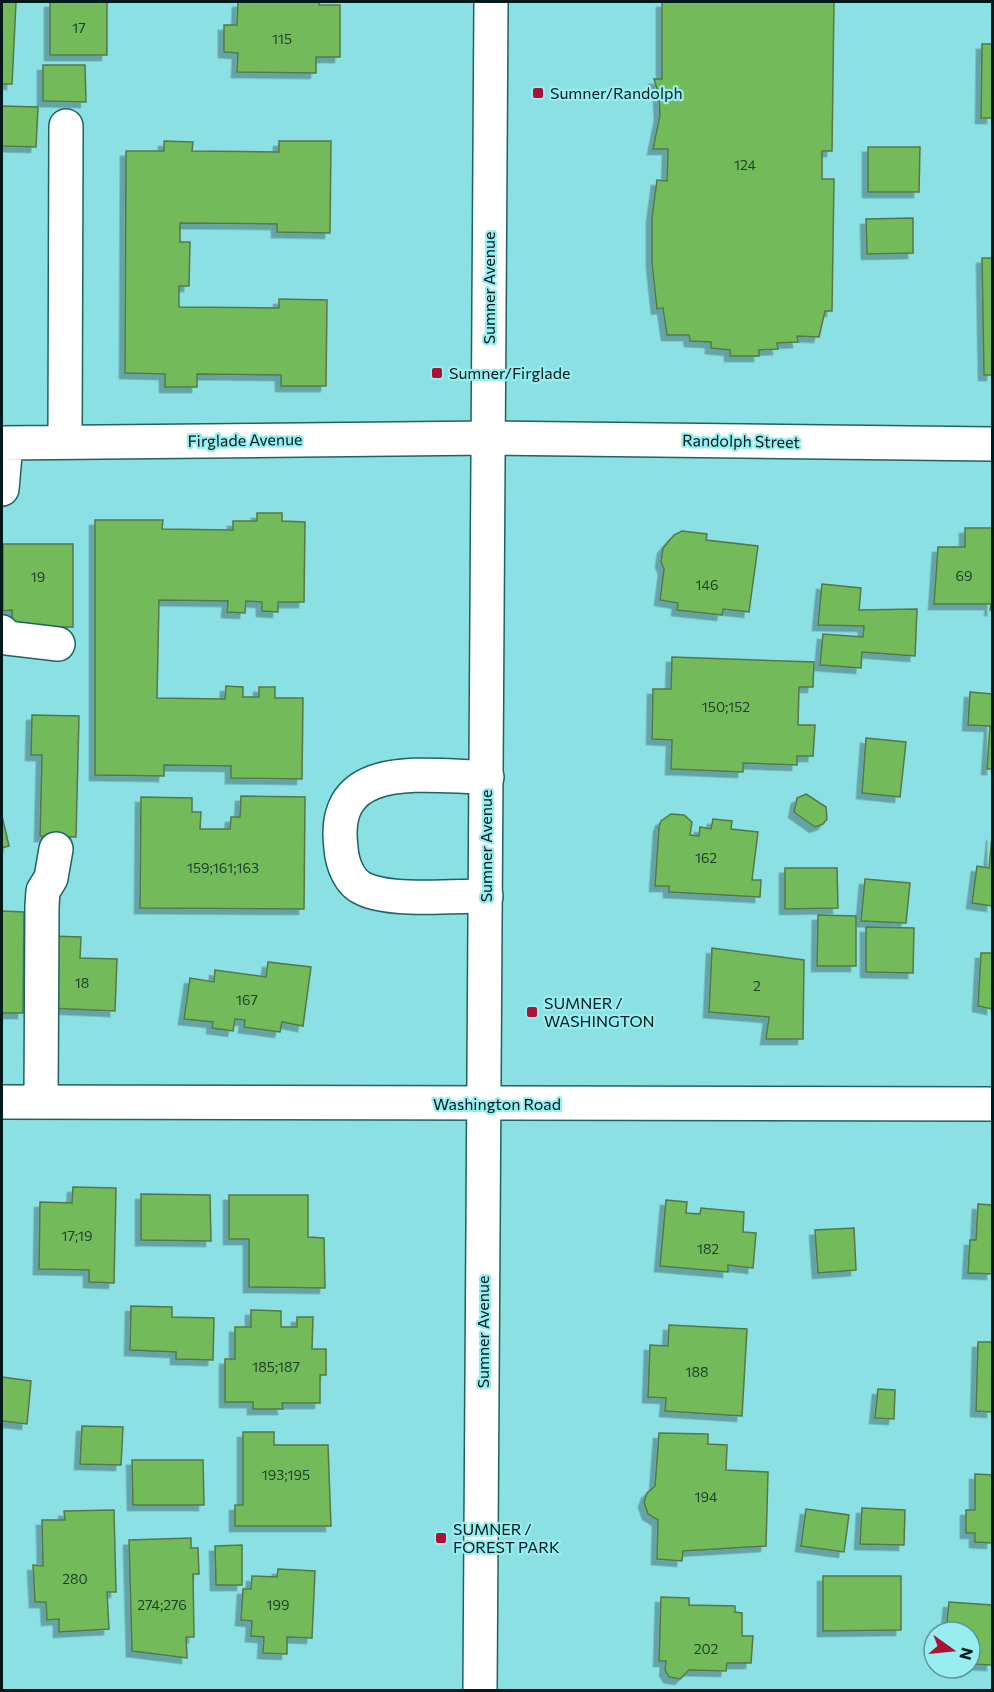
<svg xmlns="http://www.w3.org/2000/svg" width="994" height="1692" viewBox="0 0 994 1692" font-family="Commissioner,sans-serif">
<defs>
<filter id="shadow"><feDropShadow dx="-5.5" dy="5.5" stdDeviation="0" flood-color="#0004"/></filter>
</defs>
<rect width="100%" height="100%" fill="#8ae0e2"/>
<path fill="#73ba5a" stroke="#547848" stroke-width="1.5" filter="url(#shadow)" d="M2,2H16L12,84H2Z
M50,2H107V55H50Z
M238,2H319V5H340V57H316V73L237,72L238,53L224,52V25H237Z
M662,2H834L832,151H822V179H834L832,311H825L819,337L797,336L798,342L777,343L778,349L759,350V356H730V350L711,348V342L690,341L689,335H667L663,308L657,309L652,263V217L657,180L667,181L668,149H653L660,115L659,96L654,79H662Z
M982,44H992V118H981Z
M43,65H85L86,102L43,101Z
M2,106L38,107L36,147L2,146Z
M164,141L193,142L192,151L279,152V141H331L330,233L277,232V224L180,223V242H190L189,286H179V307L279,308V299L327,300L326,386H281V375L197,374V387H165V374L125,373L126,151H164Z
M868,147H920L919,192H868Z
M913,218V253L867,254L866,219Z
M982,258H992V375H984Z
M257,513H282V521L305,522L304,602H278V612L262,611V602L246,601L245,613L227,612L228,601L159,600L157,698L225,699L226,686L243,687V697H259V687H275V698H303L302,779L231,778V766L164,765V776L95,775V520H163L162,529L233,530V521H257Z
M965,528H992V610H990L991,604H934L938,547H965Z
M682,531L707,534L706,540L758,546L749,612L723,609L722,615L677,610L678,603L660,600L664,569L661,562L663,548L674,535Z
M3,544H73V627H12V610L3,611Z
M822,584L861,588L859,610L917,609L915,656L862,652L861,668L820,665L823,634L863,637L864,626L818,625Z
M672,657L814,662L813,687H799L798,725H815L813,756H797V765L743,763V772L671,769L672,740L652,739L653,689H671Z
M970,692L992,694V769H987L990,726L968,725Z
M32,715L79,716L76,837L40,836L42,755H31Z
M866,738L906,742L900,797L862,793Z
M806,794L826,807L827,819L823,824L815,827L794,812L797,798Z
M241,796L305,797L304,909L140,908L141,797L192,798V812H201L200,829H230L231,817H240Z
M671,814L684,815L692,822L690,835L699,836L700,827L711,829L713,819L732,821L731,829L758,832L752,880H761L760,897L669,892V886H655L659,827L661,821Z
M2,816L9,846L2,848Z
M992,835V906L972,903L977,866L989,868Z
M785,868H837L838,908L785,909Z
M865,879L910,883L906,923L861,921Z
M2,911L24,912L23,1013H2Z
M818,915L856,916V966H817Z
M866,927L914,928L913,973L866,972Z
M51,936L81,937L80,958L117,959L115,1011L48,1008Z
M712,948L804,960L803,1039H766L769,1017L709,1012Z
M981,953H992V1009L978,1006Z
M268,962L311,967L303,1026L282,1022L280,1032L244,1027L245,1020L235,1019L233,1031L212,1028L213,1022L184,1019L190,978L214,982L215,970L266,977Z
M73,1187L116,1188L114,1283L89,1282V1270L39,1269L40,1202L72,1203Z
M141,1194L210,1195L211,1241L141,1240Z
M229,1195H308V1237L324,1238L325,1288L249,1287V1239H229Z
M666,1200L687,1202L686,1213L700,1214L701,1208L744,1212L743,1232L756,1233L753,1268L728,1265V1272L660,1266Z
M978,1204L992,1205V1274L968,1273L970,1240H976Z
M854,1228L856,1270L818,1273L815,1230Z
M131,1306L172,1307V1317L214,1318L213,1360L176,1359V1352L130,1350Z
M251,1310L281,1311V1327H297V1317H313L312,1349H326V1375H320V1403H282L283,1409H253V1402H225V1359H235V1327H251Z
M669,1325L747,1329L742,1416L665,1411L666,1398L648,1397L650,1345L668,1346Z
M978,1342H992V1412L976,1411Z
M2,1377L31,1381L27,1424L2,1421Z
M878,1389L895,1390L894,1419L875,1418Z
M82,1426L123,1427L121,1465L80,1464Z
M243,1432H274V1445H328L331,1526H235V1505H243Z
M659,1433L708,1434V1444L727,1445L726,1470L768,1472L766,1546L683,1551L682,1561L657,1559L658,1520L648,1514L644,1502L647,1493L655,1486Z
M132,1460H203L204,1505H133Z
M975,1474L992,1475V1543L975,1542V1533H966V1510H975Z
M862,1508L905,1510L904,1545L860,1544Z
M806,1509L849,1515L844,1552L801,1546Z
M114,1510L116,1592H107L109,1629L59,1632V1619L47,1620L46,1602H35L33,1565L43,1566L42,1520H65L64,1511Z
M191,1538V1548H198L199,1574H193L194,1637H186L187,1658L132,1651L129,1540Z
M242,1545V1585H216L215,1546Z
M278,1569L315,1571L312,1638L287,1637V1654L263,1653L264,1637L251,1636L252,1621L241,1620L243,1589H251L252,1576L277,1577Z
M823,1576H901V1630L823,1631Z
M661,1597L689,1598V1605L735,1606V1612L742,1613V1636H753L751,1663H727L726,1671L689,1670L680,1679L669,1677L665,1670L666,1661H659Z
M949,1602L992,1605V1665L970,1664V1632H946Z"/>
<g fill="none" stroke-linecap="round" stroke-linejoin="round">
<g stroke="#1d6264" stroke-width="36">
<path id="minor" d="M65,442L66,126
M2,443L489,438L992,444
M2,489L6,443
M2,632L7,638L58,644
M486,896C455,896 391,902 364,889C349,883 342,863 341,848C329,757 427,777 487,777
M2,1102L992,1104
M41,1102L42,906L43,891L51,878L56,849"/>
</g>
<g stroke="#1d6264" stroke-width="36">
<path id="major" d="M480,1690L491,2"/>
</g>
<use href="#minor" stroke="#fff" stroke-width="33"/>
<use href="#major" stroke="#fff" stroke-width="33"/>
</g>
<g fill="#aa1333" stroke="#97edef" stroke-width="2">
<rect x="532" y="87" width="12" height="12" rx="3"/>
<rect x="431" y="367" width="12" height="12" rx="3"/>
<rect x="526" y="1006" width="12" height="12" rx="3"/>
<rect x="435" y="1532" width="12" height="12" rx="3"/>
</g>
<g text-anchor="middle" stroke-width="4.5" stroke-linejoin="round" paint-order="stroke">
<g font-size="14" fill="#1d412a">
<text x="79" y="33">17</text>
<text x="282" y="44">115</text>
<text x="745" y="170">124</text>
<text x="964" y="581">69</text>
<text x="38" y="582">19</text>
<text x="707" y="590">146</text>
<text x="726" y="712">150;152</text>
<text x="706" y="863">162</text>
<text x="223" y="873">159;161;163</text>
<text x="82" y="988">18</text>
<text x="757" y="991">2</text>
<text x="247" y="1005">167</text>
<text x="77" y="1241">17;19</text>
<text x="708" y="1254">182</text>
<text x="276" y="1372">185;187</text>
<text x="697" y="1377">188</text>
<text x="286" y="1480">193;195</text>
<text x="706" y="1502">194</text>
<text x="75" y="1584">280</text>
<text x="162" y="1610">274;276</text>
<text x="278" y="1610">199</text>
<text x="706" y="1654">202</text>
</g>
<g font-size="16" fill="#00191a" stroke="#97edef" text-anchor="start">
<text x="550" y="99">Sumner/Randolph</text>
<text x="449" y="379">Sumner/Firglade</text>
<text x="544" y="1009">SUMNER /<tspan x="544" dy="18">WASHINGTON</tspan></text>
<text x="453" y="1535">SUMNER /<tspan x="453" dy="18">FOREST PARK</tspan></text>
</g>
<g font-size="16" fill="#00191a" stroke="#97edef">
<text transform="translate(489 288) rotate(-90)" y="6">Sumner Avenue</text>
<text transform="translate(245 440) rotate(-1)" y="6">Firglade Avenue</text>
<text transform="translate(741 441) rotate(1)" y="6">Randolph Street</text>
<text transform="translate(486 846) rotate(-90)" y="6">Sumner Avenue</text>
<text x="497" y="1110">Washington Road</text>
<text transform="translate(483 1332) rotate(-90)" y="6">Sumner Avenue</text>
</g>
</g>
<rect width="994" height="1692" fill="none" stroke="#00191a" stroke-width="6"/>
<g transform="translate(952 1650) rotate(105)"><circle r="28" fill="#97edef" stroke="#5b989a" stroke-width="1.5"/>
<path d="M0-4.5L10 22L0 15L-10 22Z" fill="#aa1333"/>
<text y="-9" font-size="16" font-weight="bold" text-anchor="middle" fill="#00191a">N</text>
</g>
</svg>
